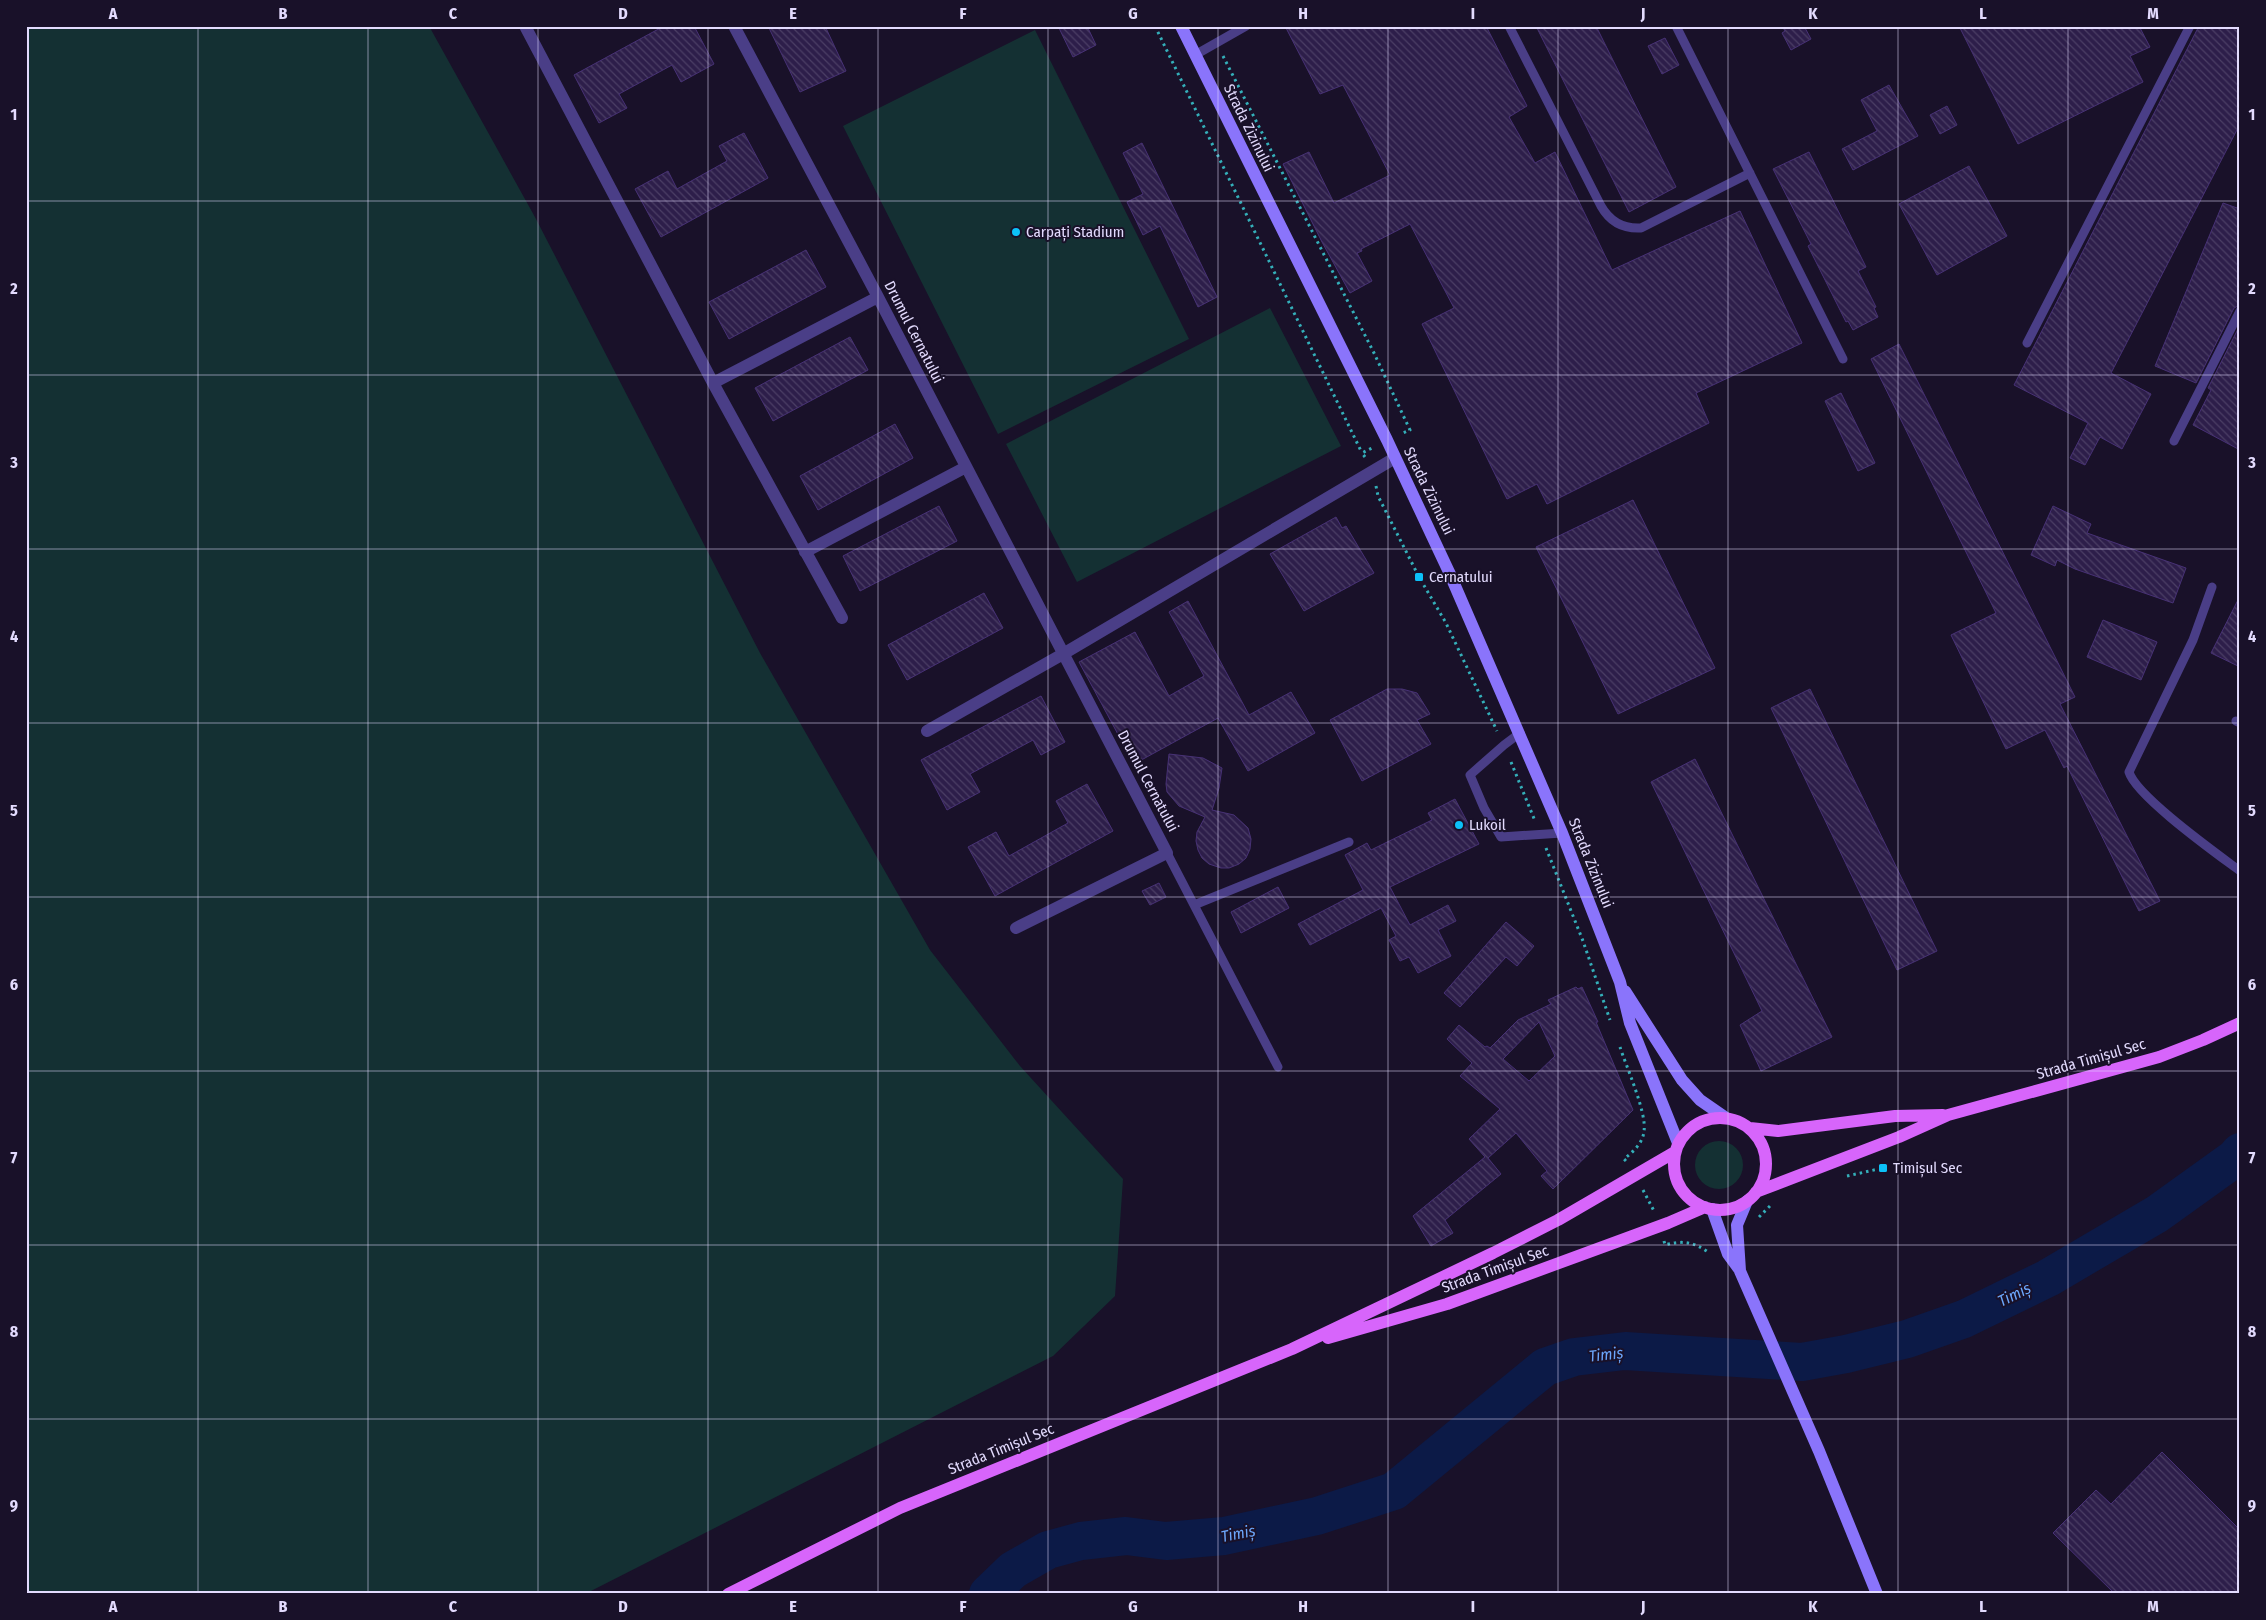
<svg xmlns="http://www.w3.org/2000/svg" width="2266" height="1620" viewBox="0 0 2266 1620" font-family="'Fira Sans Condensed',sans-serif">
<defs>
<pattern id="building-back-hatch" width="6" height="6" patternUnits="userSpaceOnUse" patternTransform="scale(1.25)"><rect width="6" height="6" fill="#2d1e4a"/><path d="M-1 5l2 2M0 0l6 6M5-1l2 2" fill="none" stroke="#4b3e65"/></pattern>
</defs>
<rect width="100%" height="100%" fill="#191129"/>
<path fill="#143033" d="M26,26H429L536,219L760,653L930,950L1020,1066L1123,1179L1115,1296L1053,1356L585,1594H26Z
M1035,30L1189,339L998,434L843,126Z
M1270,308L1341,446L1077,582L1006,444Z
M1695 1165a24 24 0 1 1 48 0a24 24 0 1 1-48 0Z"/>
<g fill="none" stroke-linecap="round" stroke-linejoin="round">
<path stroke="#0c1a47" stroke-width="38" d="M988,1594L1013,1570L1048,1550L1081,1541L1126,1536L1166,1541L1224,1536L1317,1516L1394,1491L1545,1367L1574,1357L1625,1351L1802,1362L1846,1354L1907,1339L1964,1319L2048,1278L2157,1214L2235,1158L2240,1152"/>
</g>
<path fill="url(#building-back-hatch)" stroke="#473175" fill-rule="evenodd" d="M664,26H694L714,64L681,82L672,65L619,94L627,108L599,123L574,75Z
M768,26H825L846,71L800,92Z
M1058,26H1087L1096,45L1073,57Z
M1285,26H1486L1527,106L1509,117L1535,163L1555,152L1612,270L1740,211L1802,343L1696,393L1709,423L1547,504L1537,484L1507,499L1422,324L1454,308L1410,224L1361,249L1362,251L1357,253L1372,281L1350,293L1322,242L1283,164L1309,152L1334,203L1390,175L1343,85L1320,94Z
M1536,26H1596L1676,187L1629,212Z
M1782,26H1804L1811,39L1791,50L1782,33L1785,31Z
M1959,26H2139L2150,47L2130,56L2143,82L2018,144Z
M2199,26H2240V124L2111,373L2151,394L2122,449L2100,437L2085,465L2070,458L2088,423L2014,385Z
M1665,38L1679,65L1662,74L1648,46Z
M1889,85L1918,136L1853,170L1842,149L1877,131L1861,100Z
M1947,106L1957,125L1940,134L1930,115Z
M744,133L768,178L661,237L635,189L668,171L677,189L727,161L719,146Z
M1142,143L1217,297L1198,307L1160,226L1143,235L1127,202L1143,194L1123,153Z
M1809,152L1866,267L1858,271L1876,307L1874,308L1878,317L1853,330L1848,321L1846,322L1808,246L1811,244L1773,169Z
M1969,166L2007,236L1937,275L1899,204Z
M2223,203L2240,209V305L2234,308L2196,383L2155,366Z
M806,250L826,287L729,339L709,302Z
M2240,325V450L2193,425L2211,390L2208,388Z
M850,337L868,370L773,421L755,388Z
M1899,344L2075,697L2060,704L2160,901L2139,911L2067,766L2064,768L2045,730L2006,749L1951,635L1996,613L1871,359Z
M1841,393L1875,463L1858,471L1825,401Z
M895,424L913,458L818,510L800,476Z
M1633,500L1715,668L1618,714L1536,547Z
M939,506L957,541L860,591L843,556Z
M2053,506L2091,524L2087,533L2186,568L2173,603L2075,569L2057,560L2055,566L2031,555Z
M1336,517L1342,528L1346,526L1374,573L1304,611L1270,554Z
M984,593L1003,628L907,680L888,645Z
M2240,596V667L2211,653Z
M1188,601L1249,715L1291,692L1315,733L1248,771L1218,718L1134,764L1079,662L1135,632L1169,696L1204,676L1169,612Z
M2103,620L2157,642L2141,680L2087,657Z
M1387,689H1402L1417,693L1430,714L1417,720L1431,744L1362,781L1330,720Z
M1810,689L1937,951L1897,970L1771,708Z
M1041,696L1065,742L1041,755L1033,740L970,774L980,792L947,810L921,760Z
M1169,754L1203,758L1222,768L1219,788L1212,810L1234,815L1248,828L1251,839L1250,849L1246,858L1239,864L1229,868H1221L1209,864L1202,858L1198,850L1196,841L1197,832L1205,817L1179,806L1167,792L1166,784Z
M1695,759L1832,1037L1761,1071L1740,1025L1762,1011L1651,782Z
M1087,784L1113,831L995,896L968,847L996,832L1009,856L1068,823L1056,801Z
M1455,799L1479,844L1390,887L1410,925L1448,905L1456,921L1438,930L1451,956L1418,973L1409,957L1400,961L1389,940L1396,936L1381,908L1310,945L1298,924L1363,890L1345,855L1367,843L1371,850L1432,820L1428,813Z
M1159,883L1166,897L1150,905L1142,891Z
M1278,887L1289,908L1241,933L1231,912Z
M1506,922L1534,946L1517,966L1506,957L1460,1007L1444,993Z
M1576,987L1578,989L1582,987L1598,1022H1596L1633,1110L1553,1189L1541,1176L1547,1171L1516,1133L1488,1158L1501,1174L1445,1220L1453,1233L1431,1246L1413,1216L1485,1157L1469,1139L1500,1109L1460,1076L1472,1063L1447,1039L1459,1025L1485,1047L1487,1046L1490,1048L1518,1020L1551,1004L1548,1000ZM1539,1022L1555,1056L1529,1081L1503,1059Z
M2162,1452L2240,1530V1594H2115L2053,1533L2096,1490L2111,1504Z"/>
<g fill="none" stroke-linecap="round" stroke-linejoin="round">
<path stroke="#34afb9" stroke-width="3" stroke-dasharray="2.5 4" stroke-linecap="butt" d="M1155,26L1362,453
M1223,56L1374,353L1410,430L1403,433
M1365,457L1362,453L1372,448
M1376,486L1378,496L1419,577L1446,623L1497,731
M1511,762L1535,821
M1546,848L1583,941L1610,1020
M1620,1047C1626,1066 1647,1113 1644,1131C1643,1143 1633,1152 1624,1159L1626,1161
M1847,1176L1883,1168
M1643,1190L1654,1211
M1759,1217L1772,1204
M1664,1241L1665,1245C1682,1240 1694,1242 1708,1252"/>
<path stroke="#4a3e87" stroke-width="9" d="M1509,26L1601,206C1610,222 1623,229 1641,228L1750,173
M1676,26L1843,359
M1195,55L1246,26
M2027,343L2190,26
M2174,441L2240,311
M2212,587L2193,640L2129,772C2136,796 2216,853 2240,871
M2236,721L2240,723
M1520,733L1504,745L1470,775L1484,808L1501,837L1562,833
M1167,853L1194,905L1349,842
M1194,905L1278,1067"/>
<path stroke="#4a3e87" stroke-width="12" d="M525,26L713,383L842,618
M734,26L878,297L1167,853L1016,928
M713,383L878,297
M805,552L966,467
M927,731L1063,654L1395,458"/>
<path stroke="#8a74fb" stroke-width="12" d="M1181,26L1387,440L1449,572L1562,833L1620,982L1630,1023L1678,1143
M1625,991L1682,1080L1700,1100L1726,1118
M1747,1201L1737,1225L1740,1271L1819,1451L1877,1594
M1712,1209L1728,1254L1739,1269"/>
<path stroke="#d765fb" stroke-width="12" d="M1674 1164a46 46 0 1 1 92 0a46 46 0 1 1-92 0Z
M1750,1128L1778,1131L1895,1116L1943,1115
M1756,1192L1899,1137L1948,1115L2159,1057L2203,1040L2240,1023
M1328,1338L1447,1304L1668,1223L1705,1207
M728,1594L900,1508L1292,1349L1493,1253L1558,1220L1675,1152"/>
</g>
<path fill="none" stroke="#e3dbfe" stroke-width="1" stroke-opacity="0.55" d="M198,26V1594M368,26V1594M538,26V1594M708,26V1594M878,26V1594M1048,26V1594M1218,26V1594M1388,26V1594M1558,26V1594M1728,26V1594M1898,26V1594M2068,26V1594M26,201H2240M26,375H2240M26,549H2240M26,723H2240M26,897H2240M26,1071H2240M26,1245H2240M26,1419H2240"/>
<g fill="#0cc1f8" stroke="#191129" stroke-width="2">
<circle cx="1016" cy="232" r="5"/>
<rect x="1414" y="572" width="10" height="10" rx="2.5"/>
<circle cx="1459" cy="825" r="5"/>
<rect x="1878" y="1163" width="10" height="10" rx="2.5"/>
</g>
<g text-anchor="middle" stroke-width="4" stroke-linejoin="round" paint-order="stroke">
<g font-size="15" fill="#e3dbfe" stroke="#191129">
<text transform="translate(1249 128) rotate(64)" y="5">Strada Zizinului</text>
<text transform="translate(914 332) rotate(63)" y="5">Drumul Cernatului</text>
<text transform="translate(1429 491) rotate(64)" y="5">Strada Zizinului</text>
<text transform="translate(1148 781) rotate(62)" y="5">Drumul Cernatului</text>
<text transform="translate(1591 863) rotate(68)" y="5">Strada Zizinului</text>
<text transform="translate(2091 1059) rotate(-16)" y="5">Strada Timișul Sec</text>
<text transform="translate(1495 1269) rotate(-20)" y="5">Strada Timișul Sec</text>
<text transform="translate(1001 1449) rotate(-22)" y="5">Strada Timișul Sec</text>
</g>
<g font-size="15" fill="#e3dbfe" stroke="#191129" text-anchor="start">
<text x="1026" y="237">Carpați Stadium</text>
<text x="1429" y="582">Cernatului</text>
<text x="1469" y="830">Lukoil</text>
<text x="1893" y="1173">Timișul Sec</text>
</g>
<g font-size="16" font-style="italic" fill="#6ca6fb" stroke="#191129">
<text transform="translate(2014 1294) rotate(-26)" y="6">Timiș</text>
<text transform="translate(1606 1354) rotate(-6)" y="6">Timiș</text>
<text transform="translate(1238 1533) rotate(-11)" y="6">Timiș</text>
</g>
</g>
<rect width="2266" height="1620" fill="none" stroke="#191129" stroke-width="55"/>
<rect x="28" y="28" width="2210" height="1564" fill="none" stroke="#e3dbfe" stroke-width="2"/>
<g font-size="16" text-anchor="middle" font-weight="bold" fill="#e3dbfe">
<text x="113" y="19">A</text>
<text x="283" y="19">B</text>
<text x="453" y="19">C</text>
<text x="623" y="19">D</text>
<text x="793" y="19">E</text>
<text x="963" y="19">F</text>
<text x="1133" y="19">G</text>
<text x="1303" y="19">H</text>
<text x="1473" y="19">I</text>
<text x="1643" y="19">J</text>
<text x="1813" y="19">K</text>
<text x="1983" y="19">L</text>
<text x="2153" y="19">M</text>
<text x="14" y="120">1</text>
<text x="2252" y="120">1</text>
<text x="14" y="294">2</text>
<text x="2252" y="294">2</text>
<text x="14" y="468">3</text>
<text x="2252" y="468">3</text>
<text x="14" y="642">4</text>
<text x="2252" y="642">4</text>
<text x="14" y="816">5</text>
<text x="2252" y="816">5</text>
<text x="14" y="990">6</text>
<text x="2252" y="990">6</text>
<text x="14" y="1163">7</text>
<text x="2252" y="1163">7</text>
<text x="14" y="1337">8</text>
<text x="2252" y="1337">8</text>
<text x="14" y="1511">9</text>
<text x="2252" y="1511">9</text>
<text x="113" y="1612">A</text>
<text x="283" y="1612">B</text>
<text x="453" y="1612">C</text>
<text x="623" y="1612">D</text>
<text x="793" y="1612">E</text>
<text x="963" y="1612">F</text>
<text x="1133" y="1612">G</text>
<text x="1303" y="1612">H</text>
<text x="1473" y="1612">I</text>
<text x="1643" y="1612">J</text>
<text x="1813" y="1612">K</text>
<text x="1983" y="1612">L</text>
<text x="2153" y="1612">M</text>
</g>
</svg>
